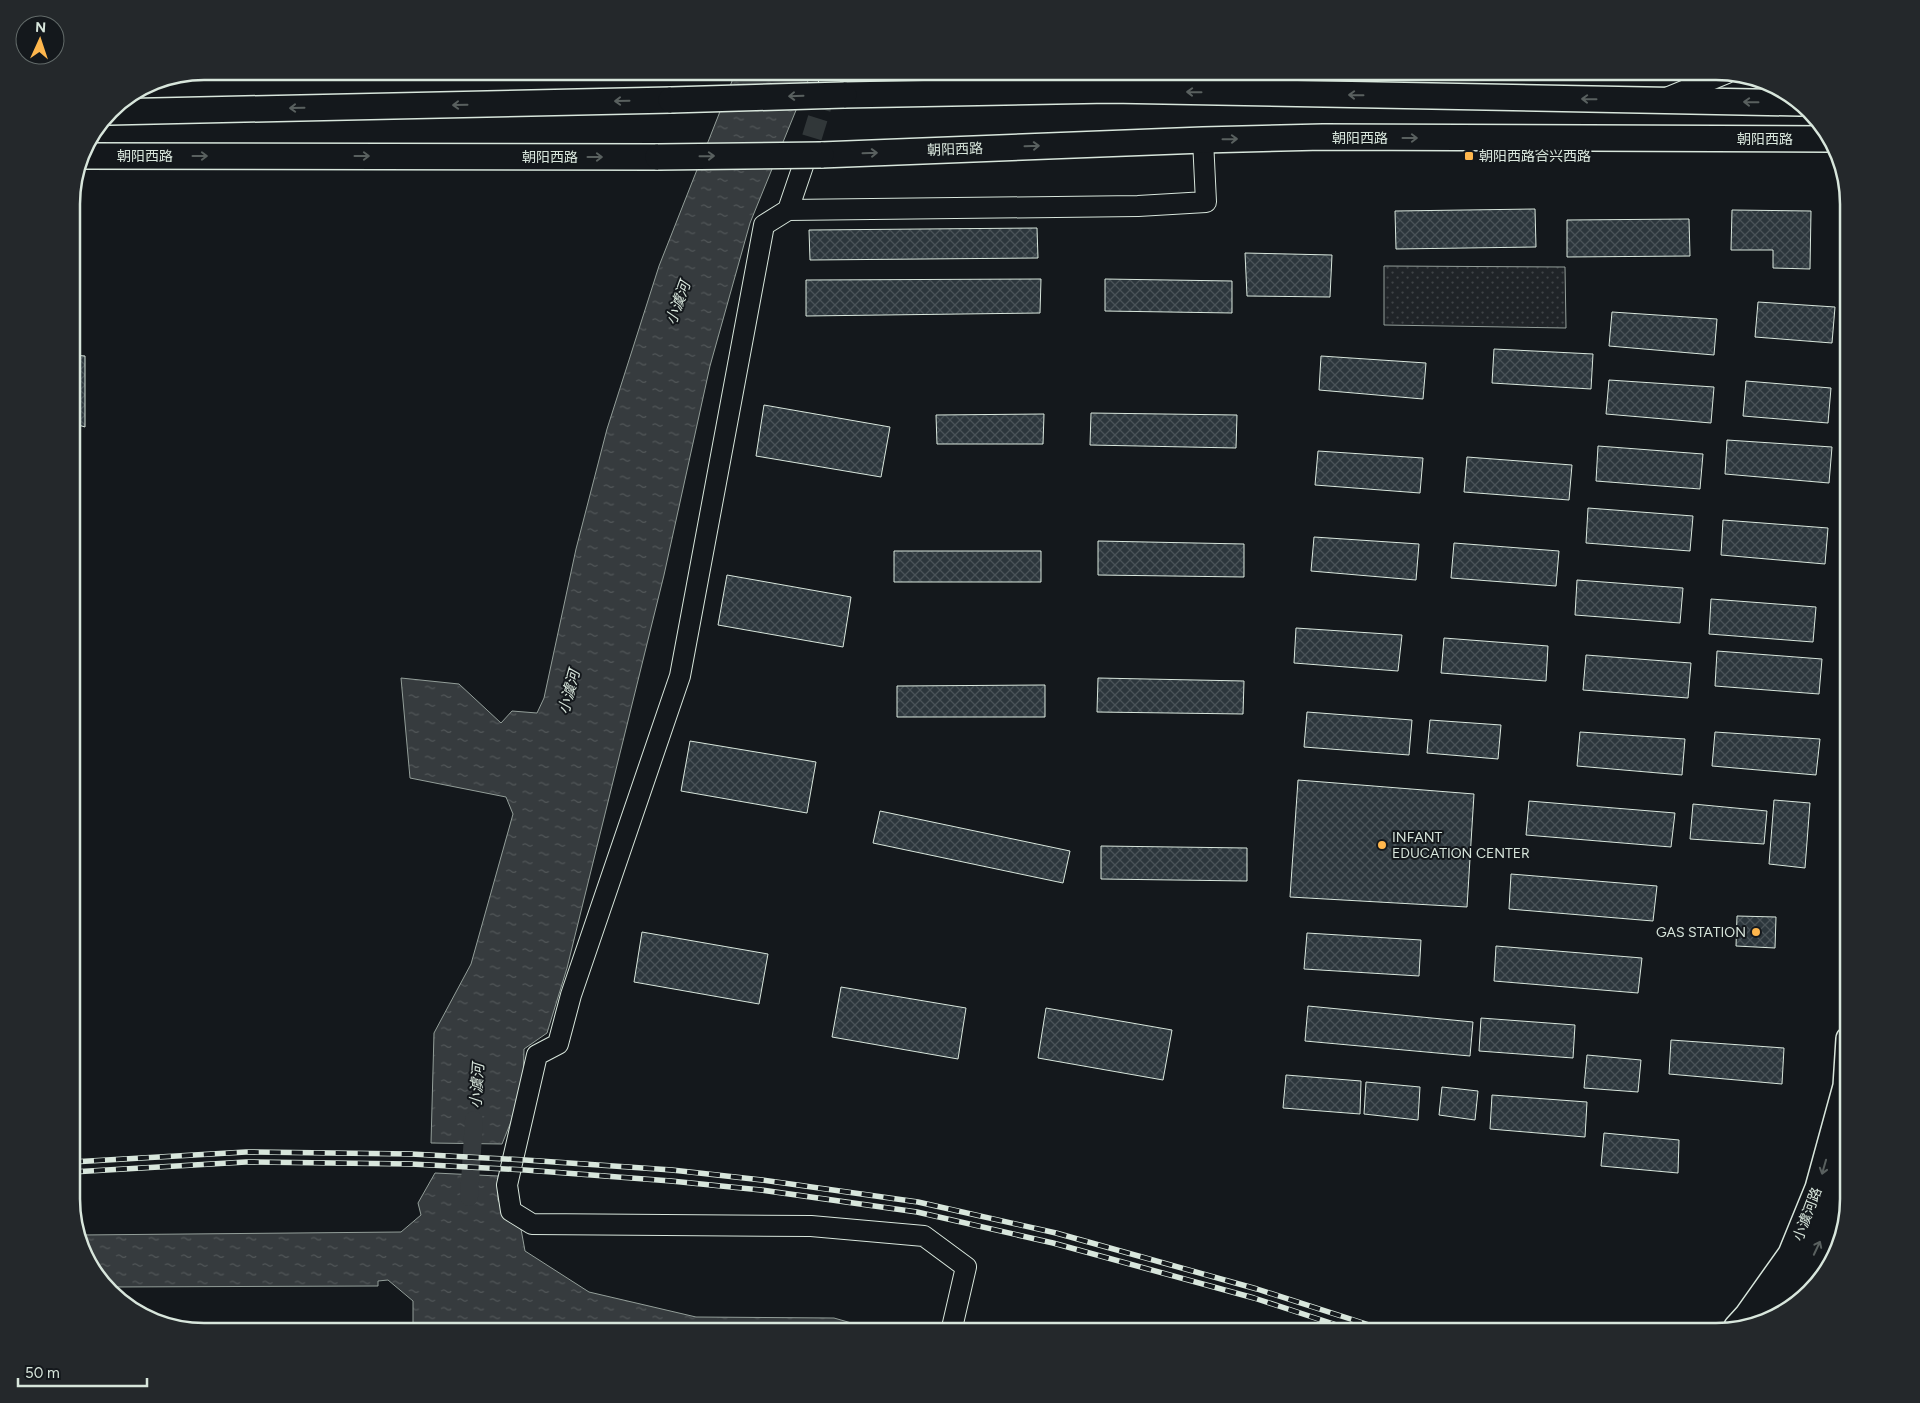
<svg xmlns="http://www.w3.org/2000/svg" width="1920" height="1403" viewBox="0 0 1920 1403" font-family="Figtree,'Noto Sans SC',sans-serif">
<defs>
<pattern id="park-dots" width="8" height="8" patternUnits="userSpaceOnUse" patternTransform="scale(1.25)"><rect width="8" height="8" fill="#202428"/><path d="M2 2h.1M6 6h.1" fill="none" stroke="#404447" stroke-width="1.8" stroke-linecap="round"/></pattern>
<pattern id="water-ripples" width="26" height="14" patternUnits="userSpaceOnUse" patternTransform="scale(1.25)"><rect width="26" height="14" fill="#363b3e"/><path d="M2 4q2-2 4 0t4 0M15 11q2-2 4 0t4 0" fill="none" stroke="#525759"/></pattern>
<pattern id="building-cross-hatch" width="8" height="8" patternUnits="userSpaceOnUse" patternTransform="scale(1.25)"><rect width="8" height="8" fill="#2c363c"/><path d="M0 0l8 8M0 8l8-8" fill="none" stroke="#4a5358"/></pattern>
</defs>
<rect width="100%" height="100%" fill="#14181c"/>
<path fill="url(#park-dots)" stroke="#939e99" d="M1384,266L1565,267L1566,328L1384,325Z"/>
<path fill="url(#water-ripples)" stroke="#939e99" d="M736,71H812L750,223L710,366L664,575L567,968L547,1033L524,1049L523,1092L502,1144L431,1143L434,1033L471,964L513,814L506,797L410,778L401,678L459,684L501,723L512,711L537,713L544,698L576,549L607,429L659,266Z
M435,1173L498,1176V1200L507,1216L521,1229L525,1251L589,1292L696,1317L834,1318L883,1332H413V1301L388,1280L378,1281V1286L108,1287L89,1265L80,1235L401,1232L421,1215L418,1203Z"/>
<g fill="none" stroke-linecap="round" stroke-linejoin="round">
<path stroke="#363b3e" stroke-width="18" d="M469,1197L474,1120"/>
</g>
<path fill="url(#building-cross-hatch)" stroke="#d8e6dc" d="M1535,209L1536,247L1396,249L1395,211Z
M1732,210L1811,211L1810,269L1773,268V250H1731Z
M1689,219L1690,256L1567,257V220Z
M1037,228L1038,258L810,260L809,230Z
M1245,253L1332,255L1330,297L1247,296Z
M1041,279L1040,313L806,316V280Z
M1105,279L1232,281V313L1105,311Z
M1758,302L1835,307L1832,343L1755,337Z
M1612,312L1717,319L1714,355L1609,346Z
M1494,349L1593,354L1591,389L1492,383Z
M72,355L85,356V427L72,423Z
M1321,356L1426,363L1423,399L1319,390Z
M1609,380L1714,387L1711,423L1606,414Z
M1746,381L1831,388L1828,423L1743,416Z
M764,405L890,427L881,477L756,456Z
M1091,413L1237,415L1236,448L1090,445Z
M1044,414L1043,444H937L936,415Z
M1727,440L1832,447L1829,483L1725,474Z
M1598,446L1703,454L1700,489L1596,481Z
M1318,451L1423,458L1420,493L1315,485Z
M1467,457L1572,465L1569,500L1464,492Z
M1588,508L1693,516L1690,551L1586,543Z
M1723,520L1828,528L1825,564L1721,555Z
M1314,537L1419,544L1416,580L1311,571Z
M1098,541L1244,544V577L1098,575Z
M1454,543L1559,551L1556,586L1451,578Z
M894,551H1041V582H894Z
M727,575L851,597L843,647L718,625Z
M1577,580L1683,588L1680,623L1575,615Z
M1711,599L1816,607L1813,642L1709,634Z
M1296,628L1402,635L1398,671L1294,663Z
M1444,638L1548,646L1546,681L1441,673Z
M1717,651L1822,659L1819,694L1715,686Z
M1586,655L1691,663L1688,698L1583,690Z
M1098,678L1244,681L1243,714L1097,712Z
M1045,685V717H897V686Z
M1307,712L1412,720L1409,755L1304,747Z
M1430,720L1501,725L1498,759L1427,753Z
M1580,732L1685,739L1682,775L1577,766Z
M1715,732L1820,739L1816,775L1712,766Z
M690,741L816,762L807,813L681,791Z
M1298,780L1474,794L1467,907L1290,897Z
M1774,800L1810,803L1805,868L1769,864Z
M1529,801L1675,813L1671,847L1526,835Z
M1693,804L1767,811L1764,844L1690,839Z
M880,811L1070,851L1063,883L873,843Z
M1101,846L1247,848V881L1101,879Z
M1511,874L1657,886L1653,921L1509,909Z
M1737,916L1776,917L1775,948L1736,946Z
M642,932L768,954L759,1004L634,982Z
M1307,933L1421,940L1419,976L1304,969Z
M1496,946L1642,958L1638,993L1494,981Z
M841,987L966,1008L958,1059L832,1037Z
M1308,1006L1473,1022L1470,1056L1305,1041Z
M1046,1008L1172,1030L1163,1080L1038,1058Z
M1481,1018L1575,1025L1573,1058L1479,1051Z
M1671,1040L1784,1048L1782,1084L1669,1074Z
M1587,1055L1641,1060L1638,1092L1584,1088Z
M1286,1075L1361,1081L1360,1114L1283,1108Z
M1366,1082L1420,1087L1418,1120L1364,1114Z
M1442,1087L1478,1091L1475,1120L1439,1115Z
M1492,1095L1587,1102L1585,1137L1490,1129Z
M1604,1133L1679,1140L1678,1173L1601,1166Z"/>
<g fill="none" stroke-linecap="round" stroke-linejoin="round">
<path stroke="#313739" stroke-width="20" stroke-dasharray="20 10" stroke-linecap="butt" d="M803,166L829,82"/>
<g stroke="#d8e6dc" stroke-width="22">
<path id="minor" d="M1098,71L1110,90
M829,82L834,71
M1664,99L1727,73
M788,210L803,166
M951,1332L966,1267L924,1236L811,1226L532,1224L511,1211L507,1185L537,1055L558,1044L571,995L680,676L764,225L788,210L1138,206L1206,202L1203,140"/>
</g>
<g stroke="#d8e6dc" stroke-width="28">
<path id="major" d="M844,95L1110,90L1800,103
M109,112L671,100
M821,155L1203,140L1323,137L1830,139
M81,156L658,157
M1772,1319L1809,1264L1839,1199L1849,1157
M1737,1327L1747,1316L1791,1254L1818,1188L1846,1086L1849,1039"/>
</g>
<use href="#minor" stroke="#14181c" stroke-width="20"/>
<use href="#major" stroke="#14181c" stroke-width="25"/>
<g stroke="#d8e6dc" stroke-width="5.5">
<path id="rail" d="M72,1162L246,1152L411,1154L525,1160L672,1170L762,1180L918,1202L1056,1233L1257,1289L1391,1332
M72,1172L246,1162L411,1164L525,1170L671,1181L761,1190L917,1212L1053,1243L1254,1298L1358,1332"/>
</g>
<use href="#rail" stroke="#14181c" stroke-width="4" stroke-dasharray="11" stroke-linecap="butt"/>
<g stroke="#d8e6dc" stroke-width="28" stroke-linecap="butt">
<path id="major-bridge" d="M671,100L844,95
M658,157L821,155"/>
</g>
<use href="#major-bridge" stroke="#14181c" stroke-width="25"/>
</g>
<defs><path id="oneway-shaft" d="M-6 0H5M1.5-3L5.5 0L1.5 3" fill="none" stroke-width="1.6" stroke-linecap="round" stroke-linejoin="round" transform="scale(1.25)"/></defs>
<g stroke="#59605f">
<use href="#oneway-shaft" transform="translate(1194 92) rotate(-179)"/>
<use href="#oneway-shaft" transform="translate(1356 95) rotate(-179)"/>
<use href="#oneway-shaft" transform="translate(796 96) rotate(178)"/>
<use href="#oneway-shaft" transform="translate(1589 99) rotate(-179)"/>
<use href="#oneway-shaft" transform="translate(622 101) rotate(179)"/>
<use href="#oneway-shaft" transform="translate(1751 102) rotate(-179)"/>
<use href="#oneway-shaft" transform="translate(460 105) rotate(179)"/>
<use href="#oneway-shaft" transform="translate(297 108) rotate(179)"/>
<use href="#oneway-shaft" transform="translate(1410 138)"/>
<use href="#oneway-shaft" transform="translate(1230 139) rotate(-1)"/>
<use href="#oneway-shaft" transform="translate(1032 146) rotate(-2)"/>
<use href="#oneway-shaft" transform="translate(870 153) rotate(-2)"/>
<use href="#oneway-shaft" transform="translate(200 156)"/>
<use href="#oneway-shaft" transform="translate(362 156)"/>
<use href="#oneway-shaft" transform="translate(707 156) rotate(-1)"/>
<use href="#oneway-shaft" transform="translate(595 157)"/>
<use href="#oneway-shaft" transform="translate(1824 1167) rotate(106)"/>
<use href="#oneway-shaft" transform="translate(1817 1248) rotate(-65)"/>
</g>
<g fill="#ffb74d" stroke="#14181c" stroke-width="2">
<rect x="1464" y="151" width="10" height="10" rx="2.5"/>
<circle cx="1382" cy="845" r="5"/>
<circle cx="1756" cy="932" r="5"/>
</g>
<g text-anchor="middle" stroke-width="4" stroke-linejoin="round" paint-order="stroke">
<g font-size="14" fill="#d8e6dc" stroke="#14181c">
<text x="1360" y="143">朝阳西路</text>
<text x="1765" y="144">朝阳西路</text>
<text transform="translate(955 149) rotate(-2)" y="5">朝阳西路</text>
<text x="145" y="161">朝阳西路</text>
<text x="550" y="162">朝阳西路</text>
<text transform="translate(1807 1214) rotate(-69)" y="5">小澞河路</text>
</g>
<g font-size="14" fill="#d8e6dc" stroke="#14181c" text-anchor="start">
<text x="1479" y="161">朝阳西路合兴西路</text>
<text x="1392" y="842">INFANT<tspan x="1392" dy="16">EDUCATION CENTER</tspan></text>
<text x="1746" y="937" text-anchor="end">GAS STATION</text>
</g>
<g font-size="15" font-style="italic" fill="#d8e6dc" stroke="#14181c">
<text transform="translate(678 303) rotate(-70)" y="5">小澞河</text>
<text transform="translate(569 692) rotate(-75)" y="5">小澞河</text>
<text transform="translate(477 1086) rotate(-86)" y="5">小澞河</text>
</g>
</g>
<path d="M0 0H1920V1403H0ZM204 80H1716A124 124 0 0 1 1840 204V1199A124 124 0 0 1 1716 1323H204A124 124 0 0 1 80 1199V204A124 124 0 0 1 204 80Z" fill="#24282b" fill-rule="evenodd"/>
<path fill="none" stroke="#d8e6dc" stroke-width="2.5" d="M204 80H1716A124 124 0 0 1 1840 204V1199A124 124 0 0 1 1716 1323H204A124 124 0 0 1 80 1199V204A124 124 0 0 1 204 80Z"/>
<g transform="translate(40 40) rotate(3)"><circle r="24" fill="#14181c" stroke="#626a69"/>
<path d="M0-4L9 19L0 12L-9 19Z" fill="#ffb74d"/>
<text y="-8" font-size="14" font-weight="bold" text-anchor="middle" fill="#d8e6dc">N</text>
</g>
<path d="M18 1378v8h129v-8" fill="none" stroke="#d8e6dc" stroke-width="2.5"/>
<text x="25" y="1378" font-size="15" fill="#d8e6dc" stroke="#14181c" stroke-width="4" paint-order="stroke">50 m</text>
</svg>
